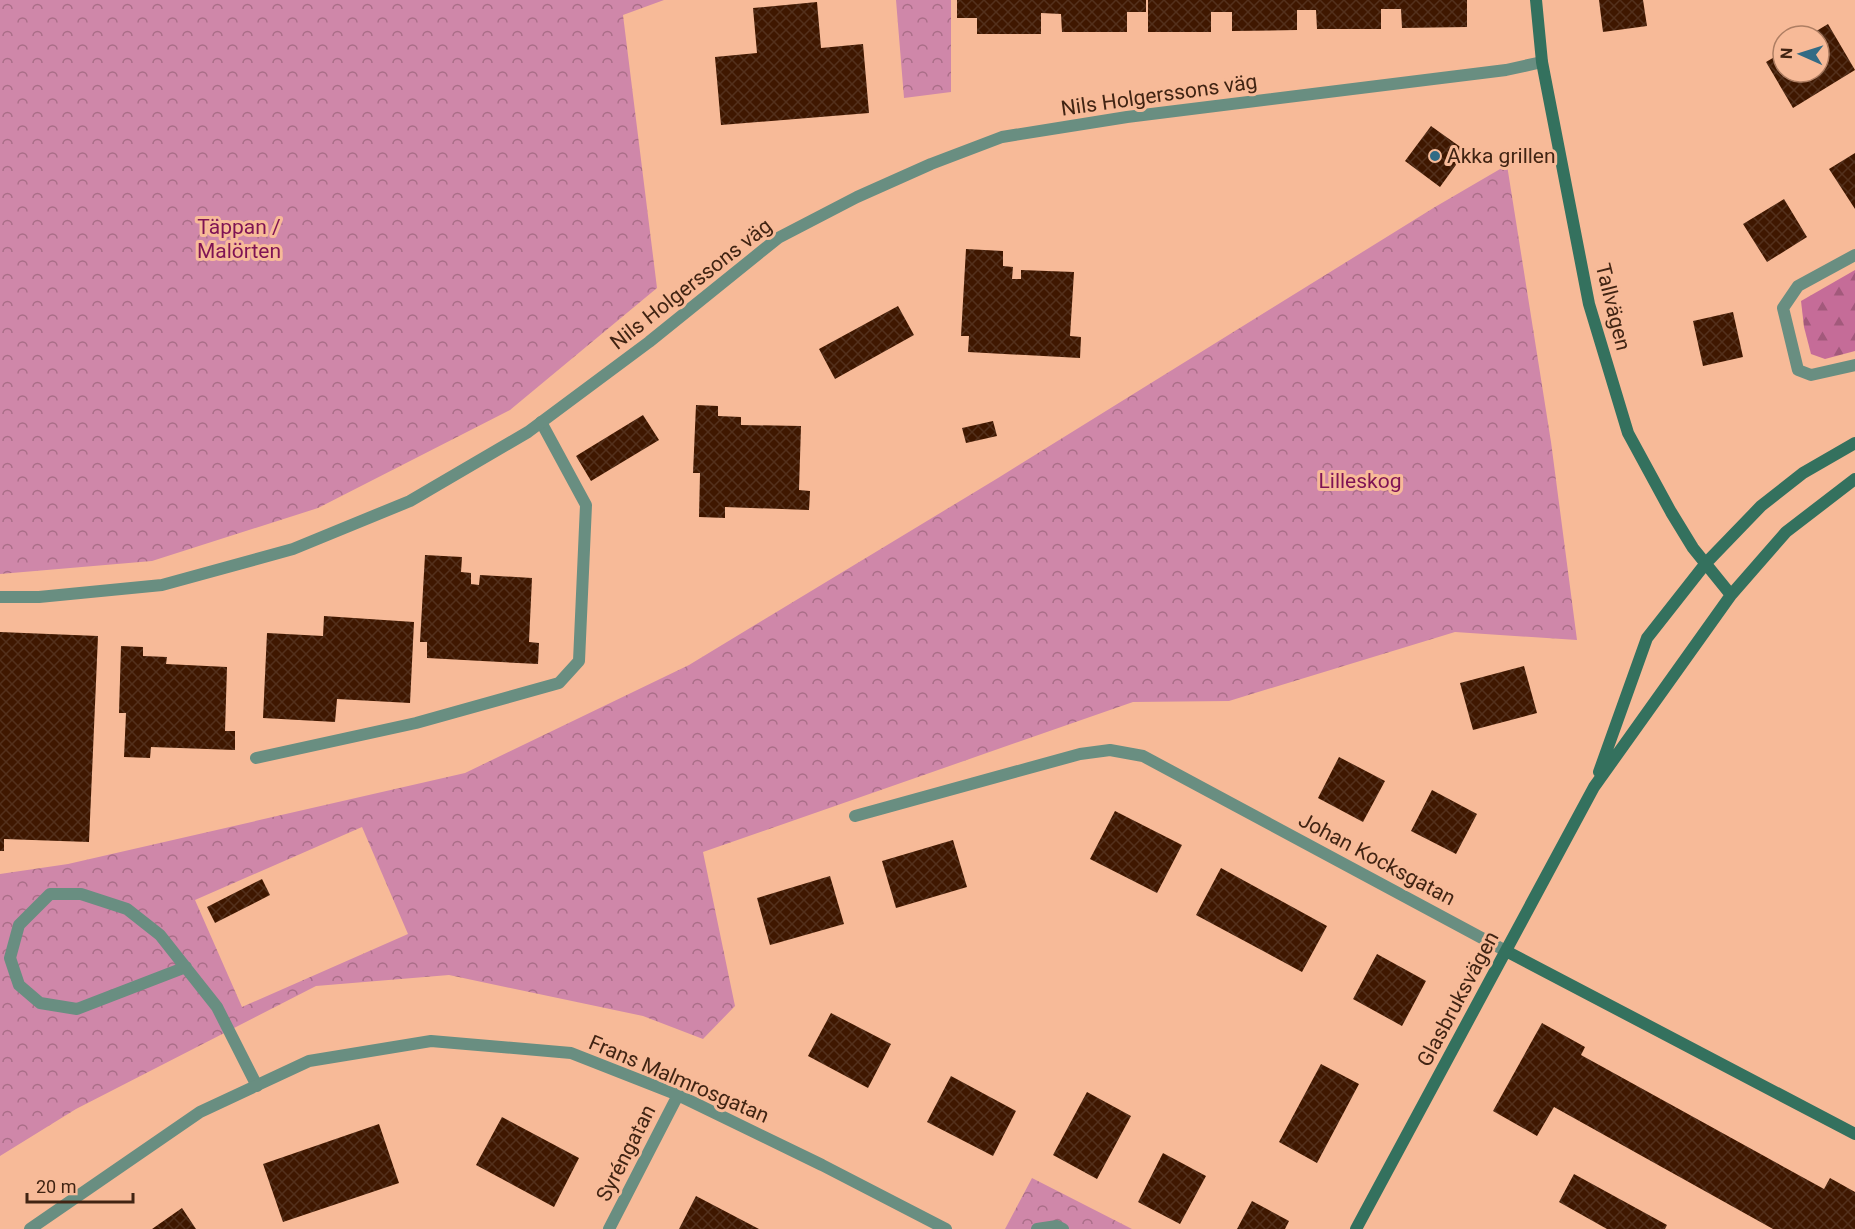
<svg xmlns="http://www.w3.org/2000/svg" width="1855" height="1229" viewBox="0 0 1855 1229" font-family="Roboto,sans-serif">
<defs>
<pattern id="forest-firs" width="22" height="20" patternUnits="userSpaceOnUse" patternTransform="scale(1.5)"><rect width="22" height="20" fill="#c56c98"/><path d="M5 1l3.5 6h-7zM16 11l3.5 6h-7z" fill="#a2597b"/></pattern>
<pattern id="park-crowns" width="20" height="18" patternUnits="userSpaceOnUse" patternTransform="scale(1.5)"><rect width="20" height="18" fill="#cf87a9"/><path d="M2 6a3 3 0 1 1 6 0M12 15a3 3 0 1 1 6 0" fill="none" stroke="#aa6e88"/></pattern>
<pattern id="building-cross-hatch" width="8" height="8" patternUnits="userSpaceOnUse" patternTransform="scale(1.5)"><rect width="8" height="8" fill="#3f1700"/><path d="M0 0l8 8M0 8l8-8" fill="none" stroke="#53301c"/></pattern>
</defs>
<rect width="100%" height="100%" fill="#f7ba98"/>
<path fill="url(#forest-firs)" d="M1855,270V351L1825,359L1811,354L1804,327L1801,301Z"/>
<path fill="url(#park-crowns)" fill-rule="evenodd" d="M0,0H664L623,15L657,288L510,410L318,508L152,561L0,574Z
M896,0H951V92L904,98Z
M1507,165L1551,442L1577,640L1455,632L1229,701L1133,702L703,852L735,1006L703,1039L643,1016L449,975L316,986L76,1109L0,1156V874L68,864L465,773L689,665L998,478L1435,207ZM362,827L408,934L242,1007L195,900Z
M1032,1178L1132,1229H1005Z"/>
<path fill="url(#building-cross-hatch)" d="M957,0H1146V12H1127V32H1062L1061,14L1041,13V34H977V18H957Z
M1148,0H1467V27L1402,28L1401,9H1381V29H1317L1316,10H1297V30L1232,31V12H1211V32H1148Z
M1599,0H1643L1647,26L1603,32Z
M817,2L821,48L863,44L869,113L721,125L715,57L757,53L753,8Z
M1828,24L1855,70L1793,108L1766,62L1783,52V72H1819V36H1808Z
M1431,126L1466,151L1440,187L1405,161Z
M1855,153V209L1829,169Z
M1784,199L1807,237L1767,262L1743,224Z
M966,249L1003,251V266L1013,267L1012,279H1021V270L1074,272L1070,336L1081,337L1080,358L968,352L969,336H961Z
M898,306L914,335L835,379L819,349Z
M1733,312L1743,357L1703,366L1693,321Z
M696,405L718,406V416L741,417V425L801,426L799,490L810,491L809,510L725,507V518L699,517L700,473H693Z
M643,415L659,440L591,481L576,456Z
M993,421L997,436L966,443L962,428Z
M425,555L462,557L461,572L471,573V584L479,585L480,575L532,578L529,642L539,643L538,664L427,658V642H420Z
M324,616L414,622L410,703L337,699L335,722L263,718L267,633L323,636Z
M0,632L98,636L89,842L4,839V851H0Z
M121,646L143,647V656L167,657L166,664L227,667L225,731H235V750L151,747L150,758L124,757L126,713H119Z
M1524,666L1537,713L1473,730L1460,683Z
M1339,757L1385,781L1363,822L1318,798Z
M1432,790L1477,814L1456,854L1411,831Z
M1115,811L1182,845L1157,893L1090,859Z
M953,840L967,887L896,908L882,861Z
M1221,868L1327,926L1302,972L1196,915Z
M830,876L844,924L770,945L757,898Z
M262,879L270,895L215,923L207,907Z
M1377,954L1426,981L1402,1026L1353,999Z
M831,1013L891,1044L868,1088L808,1056Z
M1542,1023L1585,1047L1581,1055L1824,1189L1830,1178L1855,1192V1229H1773L1554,1107L1537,1136L1493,1111Z
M1321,1064L1359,1084L1317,1163L1279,1142Z
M951,1076L1016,1111L993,1156L927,1122Z
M1087,1092L1131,1116L1097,1179L1053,1155Z
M502,1117L579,1158L554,1207L476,1165Z
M379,1124L399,1183L283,1222L263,1164Z
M1163,1153L1206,1176L1180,1224L1138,1202Z
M1574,1174L1667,1225L1665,1229H1607L1559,1202Z
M696,1196L759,1229H679Z
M1252,1201L1289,1221L1285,1229H1237Z
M182,1208L196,1229H152Z"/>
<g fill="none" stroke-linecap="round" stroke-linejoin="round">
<path stroke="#698e81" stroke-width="12" d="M256,758L416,723L559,683L579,661L586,505L541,422
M186,967L77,1009L40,1003L19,985L10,958L19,925L50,894H81L127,909L160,935L217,1007L257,1086"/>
<path stroke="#698e81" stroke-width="12" d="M1855,255L1798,286L1783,308L1798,370L1811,375L1855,365
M0,597H39L162,585L293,549L410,501L528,432L649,342L778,238L857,197L931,164L1002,137L1127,117L1506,70L1542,62
M855,816L1080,754L1110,750L1143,756L1506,951
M30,1229L200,1112L309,1061L431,1041L571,1053L678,1095L822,1165L946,1229
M609,1229L678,1095
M1037,1229L1057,1226L1063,1229"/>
<path stroke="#34715e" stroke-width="12" d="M1536,0L1542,62L1589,304L1628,433L1671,512L1693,548L1731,595
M1599,772L1647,638L1706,563L1761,506L1803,473L1855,443
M1506,951L1855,1134
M1356,1229L1594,787L1731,595L1786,532L1855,479"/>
</g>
<circle fill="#326b85" stroke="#f7ba98" stroke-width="2" cx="1435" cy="156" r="6"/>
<g text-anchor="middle" stroke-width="6" stroke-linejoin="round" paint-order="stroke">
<g font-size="21" fill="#412413" stroke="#f7ba98">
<text transform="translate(1159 95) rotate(-8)" y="7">Nils Holgerssons väg</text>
<text transform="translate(691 284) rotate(-38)" y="7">Nils Holgerssons väg</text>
<text transform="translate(1613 307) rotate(76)" y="7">Tallvägen</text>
<text transform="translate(1377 859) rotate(28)" y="7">Johan Kocksgatan</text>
<text transform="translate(1458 999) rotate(-62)" y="7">Glasbruksvägen</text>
<text transform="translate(679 1079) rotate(23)" y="7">Frans Malmrosgatan</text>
<text transform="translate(626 1153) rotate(-63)" y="7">Syréngatan</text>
</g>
<g font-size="21" fill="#412413" stroke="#f7ba98" text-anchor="start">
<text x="1447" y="163">Akka grillen</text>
</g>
<g font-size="21" fill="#7f1354" stroke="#f7ba98">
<text x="239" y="234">Täppan /<tspan x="239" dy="24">Malörten</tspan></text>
<text x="1360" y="488">Lilleskog</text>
</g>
</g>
<g transform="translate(1801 54) rotate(273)"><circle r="28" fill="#f7ba98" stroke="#ae7e63" stroke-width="1.5"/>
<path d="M0-4.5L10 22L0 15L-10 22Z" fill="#326b85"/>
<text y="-9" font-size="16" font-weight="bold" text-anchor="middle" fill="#412413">N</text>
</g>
<path d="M27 1193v9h106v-9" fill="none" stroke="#412413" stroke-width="3"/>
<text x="36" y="1193" font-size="18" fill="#412413" stroke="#f7ba98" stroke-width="4.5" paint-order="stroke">20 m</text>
</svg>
